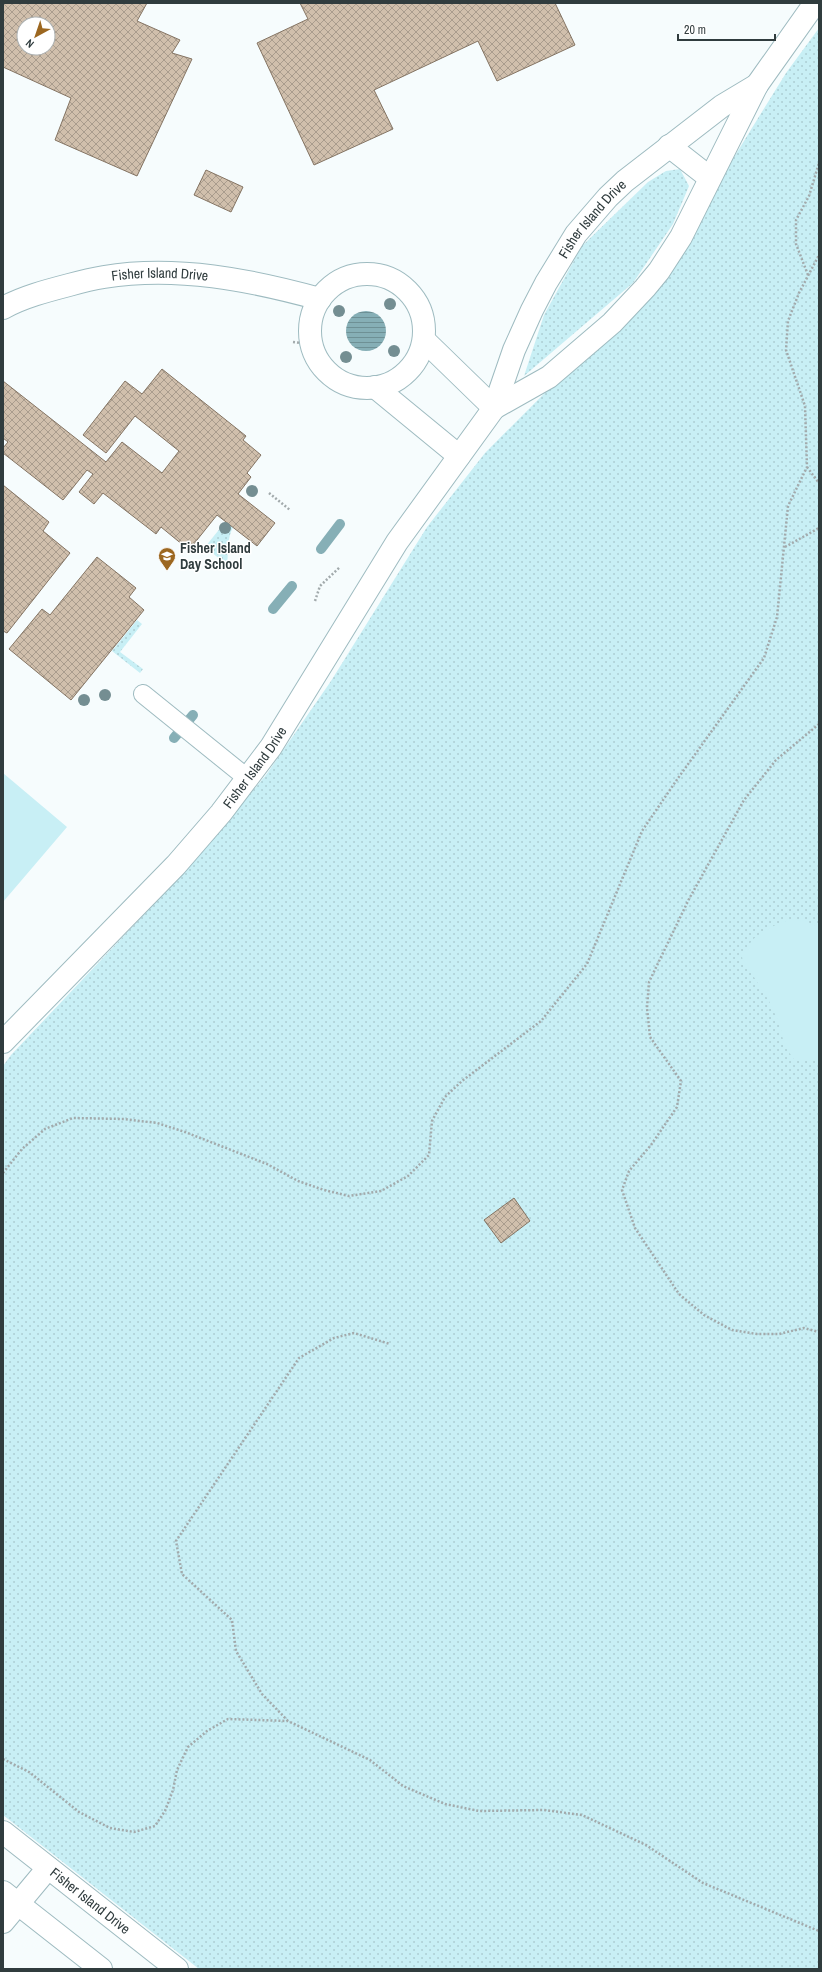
<svg xmlns="http://www.w3.org/2000/svg" width="822" height="1972" viewBox="0 0 822 1972" font-family="'Archivo Narrow',sans-serif">
<defs>
<pattern id="grass-dots" width="8" height="8" patternUnits="userSpaceOnUse"><rect width="8" height="8" fill="#c8eff5"/><path d="M2 2h.1M6 6h.1" fill="none" stroke="#acced3" stroke-width="1.8" stroke-linecap="round"/></pattern>
<pattern id="water-rules" width="6" height="5" patternUnits="userSpaceOnUse"><rect width="6" height="5" fill="#86afb6"/><path d="M0 2.5h6" fill="none" stroke="#6e9095"/></pattern>
<pattern id="building-cross-hatch" width="8" height="8" patternUnits="userSpaceOnUse"><rect width="8" height="8" fill="#d0bfac"/><path d="M0 0l8 8M0 8l8-8" fill="none" stroke="#a99c8d"/></pattern>
</defs>
<rect width="100%" height="100%" fill="#f6fcfd"/>
<path fill="url(#grass-dots)" d="M819,28V1969H199L3,1815V1066L11,1055L189,867L266,775L331,681L427,527L485,453L683,254L731,162L786,73Z
M680,169L689,186L673,224L633,283L524,376L544,315L582,246L648,182L666,171Z
M230,516L236,523C226,535 229,552 227,565L205,547Z
M137,620L142,624L120,652L143,669L140,673L112,651Z"/>
<path fill="#c8eff5" d="M3,773L67,827L3,902Z
M791,919L805,921L819,927V1060L795,1061L784,1045L780,1025L769,1001L742,958C750,935 769,927 791,919Z"/>
<path fill="url(#water-rules)" d="M346 331a20 20 0 1 1 40 0a20 20 0 1 1-40 0Z"/>
<g fill="none" stroke-linecap="round" stroke-linejoin="round">
<path stroke="#86afb6" stroke-width="10" d="M321,549L340,524
M273,609L292,586
M174,738L193,715"/>
</g>
<path fill="url(#building-cross-hatch)" stroke="#847463" fill-rule="evenodd" d="M3,3H147L137,21L180,40L172,53L192,59L137,176L55,140L71,98L3,67ZM24,24H48V48H24Z
M300,3H555L575,45L497,81L478,41L374,90L393,129L314,165L257,43L308,19Z
M206,170L243,187L231,212L194,195Z
M162,369L246,436L243,440L261,455L247,473L251,477L238,494L275,523L257,546L217,515L189,550L161,527L156,534L103,493L94,504L79,492L93,474L87,470L63,500L3,453V448L8,442L3,438V381L106,462L122,442L162,473L179,451L135,416L106,453L83,435L125,381L142,394Z
M3,485L49,522L43,531L70,553L7,633L3,631Z
M97,557L136,588L129,597L144,610L71,700L9,649L42,609L50,615Z
M514,1198L530,1221L501,1243L484,1220Z"/>
<g fill="none" stroke-linecap="round" stroke-linejoin="round">
<g stroke="#9ebbc0" stroke-width="20">
<path id="lane" d="M143,694L247,778"/>
</g>
<g stroke="#9ebbc0" stroke-width="24">
<g id="street">
<circle cx="367" cy="331" r="57"/>
<path id="s1" d="M3,308C23,297 46,291 69,285C80,282 92,279 104,277C176,265 251,280 320,299"/>
<path d="M424,340L494,408"/>
<path d="M375,387L459,456"/>
</g>
</g>
<g stroke="#9ebbc0" stroke-width="24">
<g id="secondary">
<path d="M669,146L710,178"/>
<path d="M494,408L549,377L612,323L645,288L659,271L681,237L757,85L815,3"/>
<path id="s2" d="M3,1042L176,865L221,813L271,747L397,542L494,408L514,350L532,310L546,283L576,234L608,197L625,181L722,106L757,85"/>
<path id="s3" d="M3,1832L177,1969"/>
<path d="M3,1892L101,1969"/>
<path d="M3,1922L48,1868"/>
</g>
</g>
<path stroke="#a2aaac" stroke-width="2.5" stroke-dasharray="2 2" stroke-linecap="butt" d="M808,275L796,244V220L809,196L819,163
M293,342L310,344
M807,467L819,483
M269,493L290,510
M785,547L819,528
M315,601L320,586L340,567
M819,724L776,760L744,800L689,899L649,982L647,1008L650,1037L681,1081L677,1107L651,1145L629,1171L622,1190L635,1228L679,1294L704,1315L732,1330L757,1334H779L804,1328L819,1332
M3,1173L22,1149L45,1129L73,1118L124,1119L157,1123L185,1132L267,1164L298,1181L324,1190L349,1196L381,1191L408,1176L429,1155L432,1121L445,1097L462,1081L541,1021L587,964L642,831L676,781L764,658L777,617L788,506L807,467L805,406L786,350L788,321L799,293L819,255
M288,1721L262,1694L236,1651L232,1620L182,1574L176,1541L299,1358L334,1338L354,1333L390,1344
M3,1759L29,1772L79,1812L110,1828L134,1832L155,1826L165,1811L173,1790L177,1770L188,1747L207,1731L228,1719L288,1721L370,1760L403,1786L445,1804L479,1811L544,1810L582,1815L646,1845L703,1883L819,1931"/>
<use href="#lane" stroke="#fff" stroke-width="18"/>
<use href="#street" stroke="#fff" stroke-width="22"/>
<use href="#secondary" stroke="#fff" stroke-width="22"/>
</g>
<g fill="#748e92">
<circle cx="390" cy="304" r="6"/>
<circle cx="339" cy="311" r="6"/>
<circle cx="394" cy="351" r="6"/>
<circle cx="346" cy="357" r="6"/>
<circle cx="252" cy="491" r="6"/>
<circle cx="225" cy="528" r="6"/>
<circle cx="105" cy="695" r="6"/>
<circle cx="84" cy="700" r="6"/>
</g>
<defs>
<g id="school-pin" transform="scale(0.9)"><path d="M0 17L-7.5 6A9.5 9.5 0 1 1 7.5 6Z" fill="#9c6720" stroke="#fff"/><path d="M0-5L7-2L0 1L-7-2ZM-4 1L0 2.5L4 1V4Q0 6-4 4Z" fill="#fff"/></g>
</defs>
<g fill-rule="evenodd">
<use href="#school-pin" x="167" y="556"/>
</g>
<g text-anchor="middle" stroke-width="3" stroke-linejoin="round" paint-order="stroke">
<g font-size="14" fill="#303c3e" stroke="#fff">
<text dy="5" stroke="none"><textPath href="#s2" startOffset="1020">Fisher Island Drive</textPath></text>
<text dy="5" stroke="none"><textPath href="#s1" startOffset="162">Fisher Island Drive</textPath></text>
<text dy="5" stroke="none"><textPath href="#s2" startOffset="373">Fisher Island Drive</textPath></text>
<text dy="5" stroke="none"><textPath href="#s3" startOffset="111">Fisher Island Drive</textPath></text>
</g>
<g font-size="14" font-weight="bold" fill="#303c3e" stroke="#fff" text-anchor="start">
<text x="180" y="553">Fisher Island<tspan x="180" dy="16">Day School</tspan></text>
</g>
</g>
<rect width="822" height="1972" fill="none" stroke="#303c3e" stroke-width="8"/>
<g transform="translate(36 36) rotate(220)"><circle r="19" fill="#ffffff" stroke="#acb1b2"/>
<path d="M0-3L7 15L0 10L-7 15Z" fill="#9c6720"/>
<text y="-6" font-size="11" font-weight="bold" text-anchor="middle" fill="#303c3e">N</text>
</g>
<path d="M678 34v6h97v-6" fill="none" stroke="#303c3e" stroke-width="2"/>
<text x="684" y="34" font-size="12" fill="#303c3e" stroke="#ffffff" stroke-width="3" paint-order="stroke">20 m</text>
</svg>
